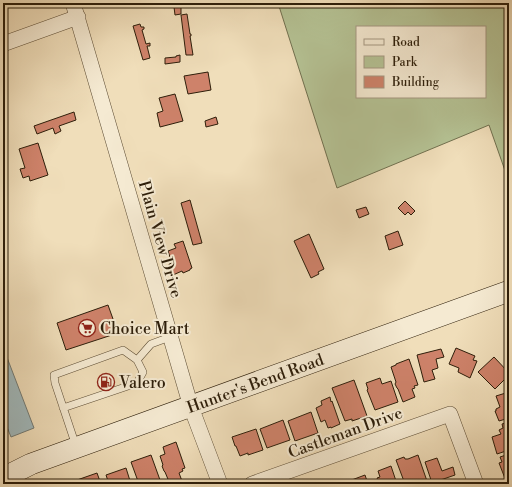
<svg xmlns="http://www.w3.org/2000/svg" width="512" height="487" viewBox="0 0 512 487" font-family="'Libre Bodoni',serif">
<rect width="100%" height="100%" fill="#f0deba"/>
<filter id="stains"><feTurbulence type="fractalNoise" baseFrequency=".005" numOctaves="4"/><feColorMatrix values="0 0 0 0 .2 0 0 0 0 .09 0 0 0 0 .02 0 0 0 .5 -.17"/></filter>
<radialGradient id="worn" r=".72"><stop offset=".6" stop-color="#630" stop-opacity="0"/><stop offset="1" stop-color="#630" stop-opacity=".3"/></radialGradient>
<path fill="#b5c294" stroke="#71704f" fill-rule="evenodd" d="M278,3H509V182L489,125L337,188ZM357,27H485V97H357Z"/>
<path fill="#a1b9bc" stroke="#737b75" d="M3,347L34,428L11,437L3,417Z"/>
<path fill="#ce826a" stroke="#2d1e0a" d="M181,6V14L175,15L174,7Z
M187,14L190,34H191V36H190L193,55H186L181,15Z
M140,24L141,27H144V29L142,30L146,44L150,43V46H147L150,58L143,60L133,26Z
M180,55V62L165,64V58L176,57V56Z
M208,72L211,90L188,94L184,76Z
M175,94L183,121L160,127L157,113L163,111L159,98Z
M74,112L76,120L59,126L61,131L55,134L53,128L37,134L34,126Z
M216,117L218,124L206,127L205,121Z
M38,143L48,175L30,181L29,176L23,178L20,169L25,168L19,149Z
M190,200L202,243L193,245L181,203Z
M405,201L415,211L411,215L408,212L405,215L398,208Z
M366,207L369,214L359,218L356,210Z
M398,231L403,245L389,250L385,236Z
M309,234L324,269L318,272L319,274L311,278L294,241Z
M183,241L192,268L190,269V270L183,273L182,271L173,275L169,264L172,263L168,251L176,248L174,244Z
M108,305L118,333L66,350L57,323Z
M456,348L475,356L473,360L477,361L470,378L458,372L459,368L449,364Z
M441,349L444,357L436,359L438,368L432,370L435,379L424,382L417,355Z
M494,357L509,373V375L495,389L478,372Z
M409,359L418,385L414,386L415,388L412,389L415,397L403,402L398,389L397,388L395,384L396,382L391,367L396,365V364Z
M380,378L382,384L391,381L398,402L375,410L367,390L368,389L366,383Z
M354,380L367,416L352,421V419L345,421L332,388Z
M509,392V418L499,421L495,411H496V409L500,407L496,396Z
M330,397L331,402L332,401L340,424L331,428V427L328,428L325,420L321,422L316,408L322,405L321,401Z
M311,412L318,433L295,441L288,421Z
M283,420L290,440L267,448L260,429Z
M509,422V450L497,454L492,437L501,434L499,430L503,428L502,424Z
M256,429L263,450L248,455V453L240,456L236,446H235L232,437Z
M176,442L185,468L182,469L183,471L179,473L182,481L173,484H170L165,472L164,471L162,466L163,465L160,456L165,454L163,447Z
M509,454V480L506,481L499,463L502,462L500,457Z
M151,455L160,480L152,483L153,484H139L131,462Z
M418,455L428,484H405L396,460L404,457L405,459H408Z
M437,458L442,471L453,467L455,475L432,483L425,462Z
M391,466L397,484H375L379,483L377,478L380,477L378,471Z
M126,468L131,484H109L106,475Z
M97,473L101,484H78L77,480Z
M365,475L368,484H350L349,481Z"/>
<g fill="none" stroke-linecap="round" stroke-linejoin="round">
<g stroke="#5e4e36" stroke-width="8">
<path id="lane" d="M137,360L151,344L170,337
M63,408L137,383L143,372L137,360L123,350L54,375L55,383L76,446"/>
</g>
<g stroke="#5e4e36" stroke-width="16">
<path id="street" d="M73,3L191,407L220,484
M3,44L78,17
M252,484L450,414L476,484"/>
</g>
<g stroke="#2d1e0a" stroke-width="22">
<path id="secondary" d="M3,478L31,464L509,291"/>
</g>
<use href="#lane" stroke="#f5ead2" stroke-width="7"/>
<use href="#street" stroke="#f5ead2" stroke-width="15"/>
<use href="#secondary" stroke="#f5ead2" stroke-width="21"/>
</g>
<defs>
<g id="supermarket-ring" transform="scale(0.9)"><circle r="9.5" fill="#f5ead2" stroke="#8f2418" stroke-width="1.5"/><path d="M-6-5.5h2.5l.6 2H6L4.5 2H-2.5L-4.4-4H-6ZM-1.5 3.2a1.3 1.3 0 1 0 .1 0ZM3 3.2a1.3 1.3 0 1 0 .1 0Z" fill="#8f2418"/></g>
<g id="fuel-ring" transform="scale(0.9)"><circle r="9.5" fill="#f5ead2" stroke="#8f2418" stroke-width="1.5"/><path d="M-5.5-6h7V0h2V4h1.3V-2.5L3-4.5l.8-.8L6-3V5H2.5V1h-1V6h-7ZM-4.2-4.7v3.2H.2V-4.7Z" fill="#8f2418"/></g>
</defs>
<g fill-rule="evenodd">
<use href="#supermarket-ring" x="87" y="328"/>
<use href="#fuel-ring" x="106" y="382"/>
</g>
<g text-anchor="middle" stroke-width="4" stroke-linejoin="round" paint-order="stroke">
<g font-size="16" fill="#2d1e0a" stroke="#f5ead2">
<text transform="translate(161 239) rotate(74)" y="6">Plain View Drive</text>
<text transform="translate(255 383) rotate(-20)" y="6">Hunter's Bend Road</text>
<text transform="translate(345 432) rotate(-20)" y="6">Castleman Drive</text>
</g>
<g font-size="16" fill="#2d1e0a" stroke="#f5ead2" text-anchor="start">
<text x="100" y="334">Choice Mart</text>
<text x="119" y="388">Valero</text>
</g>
</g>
<rect width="512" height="487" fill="none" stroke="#f0deba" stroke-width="16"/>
<rect x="4" y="4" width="504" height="479" fill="none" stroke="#2d1e0a" stroke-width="2"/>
<rect x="8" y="8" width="496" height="471" fill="none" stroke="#2d1e0a"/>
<rect x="356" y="26" width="130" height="72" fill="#f5ead2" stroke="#a59882"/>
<rect x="364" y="39" width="20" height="6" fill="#f5ead2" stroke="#a59882"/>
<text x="392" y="46" font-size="12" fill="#2d1e0a">Road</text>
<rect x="364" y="56" width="20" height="12" fill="#b5c294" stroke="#a59882"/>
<text x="392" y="66" font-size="12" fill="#2d1e0a">Park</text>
<rect x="364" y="76" width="20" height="12" fill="#ce826a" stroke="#a59882"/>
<text x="392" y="86" font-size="12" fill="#2d1e0a">Building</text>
<rect width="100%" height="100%" filter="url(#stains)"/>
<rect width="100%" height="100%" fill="url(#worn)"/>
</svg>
